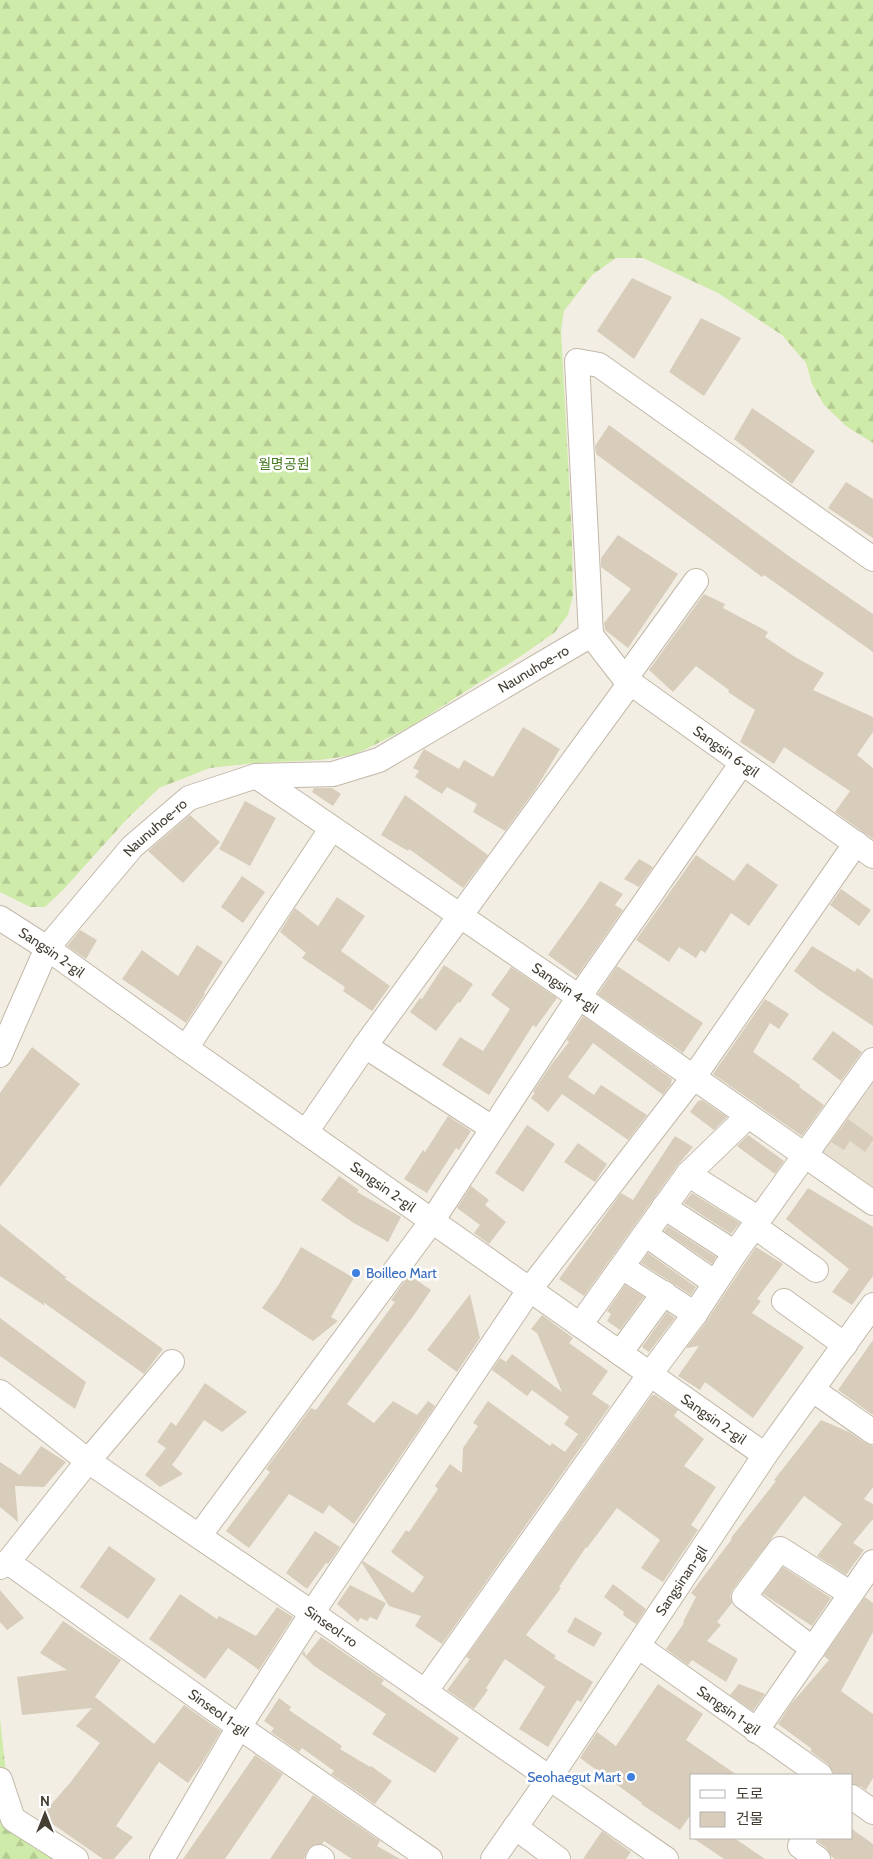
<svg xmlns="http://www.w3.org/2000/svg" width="873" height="1859" viewBox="0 0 873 1859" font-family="Cabin,'Noto Sans KR',sans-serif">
<defs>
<pattern id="forest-firs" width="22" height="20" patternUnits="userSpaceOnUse" patternTransform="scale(1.25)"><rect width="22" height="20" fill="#cfeba9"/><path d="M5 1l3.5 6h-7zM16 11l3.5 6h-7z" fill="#b3cb92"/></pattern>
</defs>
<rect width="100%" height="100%" fill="#f3eee4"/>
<path fill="#e7e0d1" d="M873,1068V1197L821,1161L818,1146Z"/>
<path fill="url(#forest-firs)" d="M0,0H873V443L846,426L824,405L812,384L806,363L782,335L718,293L643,258H616L592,275L564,311L561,330L572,537L573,595L568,615L555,632L521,656L410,727L354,755L320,760L257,763L210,768L159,788L126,820L63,890L45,907H30L0,892Z
M0,1718L7,1783L19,1811L88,1859H0Z"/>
<path fill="#d8ccbb" d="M632,278L672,297L634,359L597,331Z
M701,318L741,338L704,396L669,372Z
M752,408L815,451L792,484L734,439Z
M609,425L793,559L873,614V652L764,575L762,577L596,454L595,446Z
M846,482L873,499V538L828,508Z
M618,535L678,574L628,648L605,630L604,623L631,589L601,567V558Z
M704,594L725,604L723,608L768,632L765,637L795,657L824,673L813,690L873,717V732L857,755L873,768V839L835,812L850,791L784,747L774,764L740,742L755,710L728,692L729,690L696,666L673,692L649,670Z
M523,727L560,749L535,790L505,831L473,812L477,804L447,787L442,794L415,777L419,771L413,768L424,749L459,769L464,760L493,777Z
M314,788H332L341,794L333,806L312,792Z
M405,795L488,855L463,888L409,849L408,851L381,835Z
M245,801L276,818L250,866L219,849Z
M190,815L220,842L183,883L148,851Z
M696,855L734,881L747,863L778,885L749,926L731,913L705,953L701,950L696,958L679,947L669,962L636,940Z
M639,859L653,867L639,887L624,879Z
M242,876L265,892L243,923L221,907Z
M600,881L623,894L615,905L623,910L577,976L548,955L584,905Z
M841,889L871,910L859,926L830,905Z
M337,897L365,916L341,951L390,986L372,1011L343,991L345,987L302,958L306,953L280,932L295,908L318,926Z
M80,930L97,940L86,959L67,946Z
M197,945L223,962L204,993L205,994L186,1023L122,979L142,950L178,976Z
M812,946L855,972L857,968L873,979V1026L819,990L794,971Z
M444,965L473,984L460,1003L458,1002L436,1031L410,1012L420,998L422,999Z
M617,966L703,1023L683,1053L598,994Z
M511,967L557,998L536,1027L533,1025L489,1095L442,1065L460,1037L483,1051L510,1009L491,995Z
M765,999L789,1014L779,1029L770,1023L753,1052L800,1085L799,1087L824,1105L802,1136L713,1074Z
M583,1016L672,1079L671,1084L663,1095L593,1043L568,1077L594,1095L601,1085L647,1115L628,1140L562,1094L548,1112L531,1098L535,1093L533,1092L551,1065L569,1042L567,1040Z
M833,1031L862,1052L841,1081L812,1059Z
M32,1047L80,1084L0,1187V1093Z
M702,1100L727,1117L714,1130L690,1112L698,1101Z
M448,1116L471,1131L459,1150L456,1148L427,1193L404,1179L423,1150L425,1152Z
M848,1119L873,1137V1140L865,1152L850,1141L844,1150L831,1142Z
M527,1125L555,1144L523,1192L495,1173Z
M748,1135L784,1161L775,1174L737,1146Z
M675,1136L693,1147L677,1166L584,1296L559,1279L621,1193L633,1200Z
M578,1143L607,1164L595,1182L564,1162Z
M339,1176L359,1190L357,1192L401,1217L388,1242L352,1222L321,1200Z
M471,1186L489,1200L485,1205L506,1222L489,1244L474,1233L480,1225L457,1208Z
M808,1188L873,1227V1276L852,1305L832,1292L849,1269L786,1219Z
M692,1193L740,1223L731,1234L684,1203Z
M0,1224L67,1278H64L163,1349L144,1374L43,1302L45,1306L0,1276Z
M668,1226L716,1257L712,1264L664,1231Z
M301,1247L354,1278L331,1317L338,1321L313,1341L262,1308L279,1284Z
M756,1247L783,1264L757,1299L761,1301L752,1313L804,1347L753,1418L705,1382L700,1390L678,1376L699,1346L686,1348L706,1322Z
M648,1253L696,1287L691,1295L641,1263Z
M409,1275L431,1290L414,1315L347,1404L374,1423L393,1401L417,1415L428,1401L435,1406L354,1524L329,1505L323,1514L289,1494L249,1548L226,1531L270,1472L266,1469L311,1408L316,1410L395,1302L391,1300Z
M625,1285L644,1297L620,1330L607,1321L611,1314L607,1311Z
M470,1294L480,1338L457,1372L427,1350Z
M667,1312L675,1318L649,1352L642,1347Z
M542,1315L573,1338L569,1343L608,1371L592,1394L610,1406L442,1644L415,1626L421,1616L389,1606L362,1563L363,1561L413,1593L424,1577L391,1552L406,1530L409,1532L438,1489L435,1486L450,1464L462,1473L463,1448L478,1426L473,1423L488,1401L550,1446L552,1443L565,1452L578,1434L564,1424L569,1417L532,1390L527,1396L492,1370L500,1358L506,1362L512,1354L562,1392L537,1333L531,1329Z
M0,1318L86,1382L75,1409L0,1356Z
M873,1340V1415L838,1390Z
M205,1383L247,1412L222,1432L204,1420L172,1465L183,1474L160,1487L145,1475L166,1448L157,1442L171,1422L176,1426Z
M652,1395H655L678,1410L674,1416L704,1439L684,1466L716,1487L691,1525L698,1530L663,1582L641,1568L660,1540L617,1508L587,1548L586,1547L559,1587L561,1588L526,1635L556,1656L554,1658L593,1682L581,1702L577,1700L548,1747L519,1729L545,1687L505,1659L486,1688L488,1690L474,1709L447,1690L470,1659L466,1657Z
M821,1420L849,1432L865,1443L873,1446V1487L864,1499L873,1504V1519L853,1543L864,1550L846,1575L817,1556L842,1524L804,1496L733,1589L730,1596L732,1603L717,1622L721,1625L707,1641L738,1659L726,1682L692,1660L688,1665L666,1649L684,1623L683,1622L696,1597L691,1593L732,1539L731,1538L776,1481L774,1480Z
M41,1446L66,1462L44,1487L15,1486L18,1522L0,1507V1462L20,1475Z
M315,1531L340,1547L328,1564L326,1563L307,1589L286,1573Z
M109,1546L156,1579L128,1619L80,1587Z
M783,1567L831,1598L812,1626L763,1594Z
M613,1584L646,1609L636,1624L623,1615L624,1612L604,1597Z
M350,1585L386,1603L377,1620L370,1617L367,1621L360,1618L358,1622L337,1604Z
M0,1590L24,1618L7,1630L0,1622Z
M180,1594L217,1619L219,1616L256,1636L277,1607L293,1617L259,1670L228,1648L205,1679L149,1639Z
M865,1597L873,1603V1632L841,1691L873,1714V1778L866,1790L860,1786L852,1784V1775H836L833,1773L828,1764L810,1751L812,1749L778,1724L791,1704L829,1660L824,1656Z
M575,1617L602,1633L594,1647L567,1632Z
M63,1621L121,1660L95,1697L154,1744L184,1705L221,1731L200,1766L188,1783L159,1762L116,1826L133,1837L114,1859H103L41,1816L70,1783L100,1743L76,1726L92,1708L22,1715L17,1677L67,1670L40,1653Z
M321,1637L384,1680L381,1684L459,1738L435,1773L372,1734L386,1714L314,1666L302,1654L304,1651L306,1656Z
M658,1684L703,1714L686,1740L737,1775H692V1813L680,1830L641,1804L642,1803L580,1758L597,1732L616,1746Z
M739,1684L765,1694L753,1711L730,1695Z
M279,1698L291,1707L289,1710L342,1746L340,1749L370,1767L371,1766L392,1781L375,1804L331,1774L334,1771L302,1748L299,1752L271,1732L274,1728L264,1721Z
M255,1755L283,1774L225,1859H183Z
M313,1795L380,1841L377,1846L400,1859H352L324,1841L322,1844L312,1846L307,1851L304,1859H270Z
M852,1829L873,1844V1859H835L831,1856L826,1848L818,1842L819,1838H852Z
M602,1831L631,1852L626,1859H583Z
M693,1838H734L765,1859H724Z"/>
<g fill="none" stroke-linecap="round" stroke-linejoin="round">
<g stroke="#c2b8a9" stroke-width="26">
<g id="minor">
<path id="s1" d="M591,635L625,679L873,856"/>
<path d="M625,679L696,581"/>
<path id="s2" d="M256,776L579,997L873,1203"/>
<path id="s3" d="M0,918L47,948L186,1048L765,1455"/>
<path d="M365,1046L492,1128"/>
<path d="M186,1048L332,828"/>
<path id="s4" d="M0,1055L47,948L132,847L189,798L256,776L333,774L379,760L591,635L577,361L599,365L873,559"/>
<path d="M306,1132L365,1046L630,683"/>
<path d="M688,1174L748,1116"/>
<path d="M664,1207L735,1253"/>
<path d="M754,1226L816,1270"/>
<path d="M645,1234L715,1283"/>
<path d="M622,1267L695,1314"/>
<path d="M784,1301L845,1345"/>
<path d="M580,1325L688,1174L759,1219"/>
<path d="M620,1353L664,1293"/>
<path d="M813,1390L873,1432"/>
<path id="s5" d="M0,1392L88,1461L312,1613L666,1859"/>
<path d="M199,1536L432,1221L579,997L742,763"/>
<path id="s6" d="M8,1562L239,1727L430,1859"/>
<path d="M0,1567L8,1562L88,1461L172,1362"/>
<path id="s7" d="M638,1646L820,1775"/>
<path d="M813,1649L744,1597L780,1549L851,1594"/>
<path d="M425,1692L650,1374L695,1314L735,1253L873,1060"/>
<path d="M756,1731L873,1562"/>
<path d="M0,1780L13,1819L76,1859"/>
<path d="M852,1797L873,1812"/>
<path d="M515,1827L558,1859"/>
<path d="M805,1838L800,1846L818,1859"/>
<path d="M162,1859L239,1727L312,1613L530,1289L693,1078L856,843"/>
<path d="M318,1859L319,1857L322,1859"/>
<path id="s8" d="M493,1859L549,1779L765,1455L873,1305"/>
</g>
</g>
<use href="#minor" stroke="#fff" stroke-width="24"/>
</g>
<g fill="#3f7fe0" stroke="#fff" stroke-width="2">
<circle cx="356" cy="1273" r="5"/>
<circle cx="631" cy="1777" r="5"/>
</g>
<g text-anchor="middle" stroke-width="5" stroke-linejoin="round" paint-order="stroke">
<g font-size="14" fill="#477b23" stroke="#fff">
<text x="284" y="469">월명공원</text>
</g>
<g font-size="14" fill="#453e33" stroke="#fff">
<text dy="5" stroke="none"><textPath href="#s4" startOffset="699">Naunuhoe-ro</textPath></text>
<text dy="5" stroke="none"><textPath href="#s1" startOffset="180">Sangsin 6-gil</textPath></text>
<text dy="5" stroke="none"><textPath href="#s4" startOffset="279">Naunuhoe-ro</textPath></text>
<text dy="5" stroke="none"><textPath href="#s3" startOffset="62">Sangsin 2-gil</textPath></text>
<text dy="5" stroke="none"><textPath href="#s2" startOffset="375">Sangsin 4-gil</textPath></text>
<text dy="5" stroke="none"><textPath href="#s3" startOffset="468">Sangsin 2-gil</textPath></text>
<text dy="5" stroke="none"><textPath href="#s3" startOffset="872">Sangsin 2-gil</textPath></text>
<text dy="5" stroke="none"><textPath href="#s8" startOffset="336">Sangsinan-gil</textPath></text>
<text dy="5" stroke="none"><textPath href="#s5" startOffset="406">Sinseol-ro</textPath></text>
<text dy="5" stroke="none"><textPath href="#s7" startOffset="111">Sangsin 1-gil</textPath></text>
<text dy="5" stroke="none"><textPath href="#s6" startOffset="259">Sinseol 1-gil</textPath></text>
</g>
<g font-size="14" fill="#366cbe" stroke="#fff" text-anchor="start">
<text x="366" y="1278">Boilleo Mart</text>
<text x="621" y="1782" text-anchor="end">Seohaegut Mart</text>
</g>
</g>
<rect x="690" y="1774" width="162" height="65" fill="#ffffff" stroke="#b5b2ad"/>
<rect x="700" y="1790" width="25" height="8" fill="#ffffff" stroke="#b5b2ad"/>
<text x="736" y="1799" font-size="15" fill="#453e33">도로</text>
<rect x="700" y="1812" width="25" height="15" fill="#d8ccbb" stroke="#b5b2ad"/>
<text x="736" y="1824" font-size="15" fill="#453e33">건물</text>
<g transform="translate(45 1814)" stroke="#ffffff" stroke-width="4" paint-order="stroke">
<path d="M0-4L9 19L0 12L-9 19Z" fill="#453e33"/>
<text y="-8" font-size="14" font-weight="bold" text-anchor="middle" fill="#453e33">N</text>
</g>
</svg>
